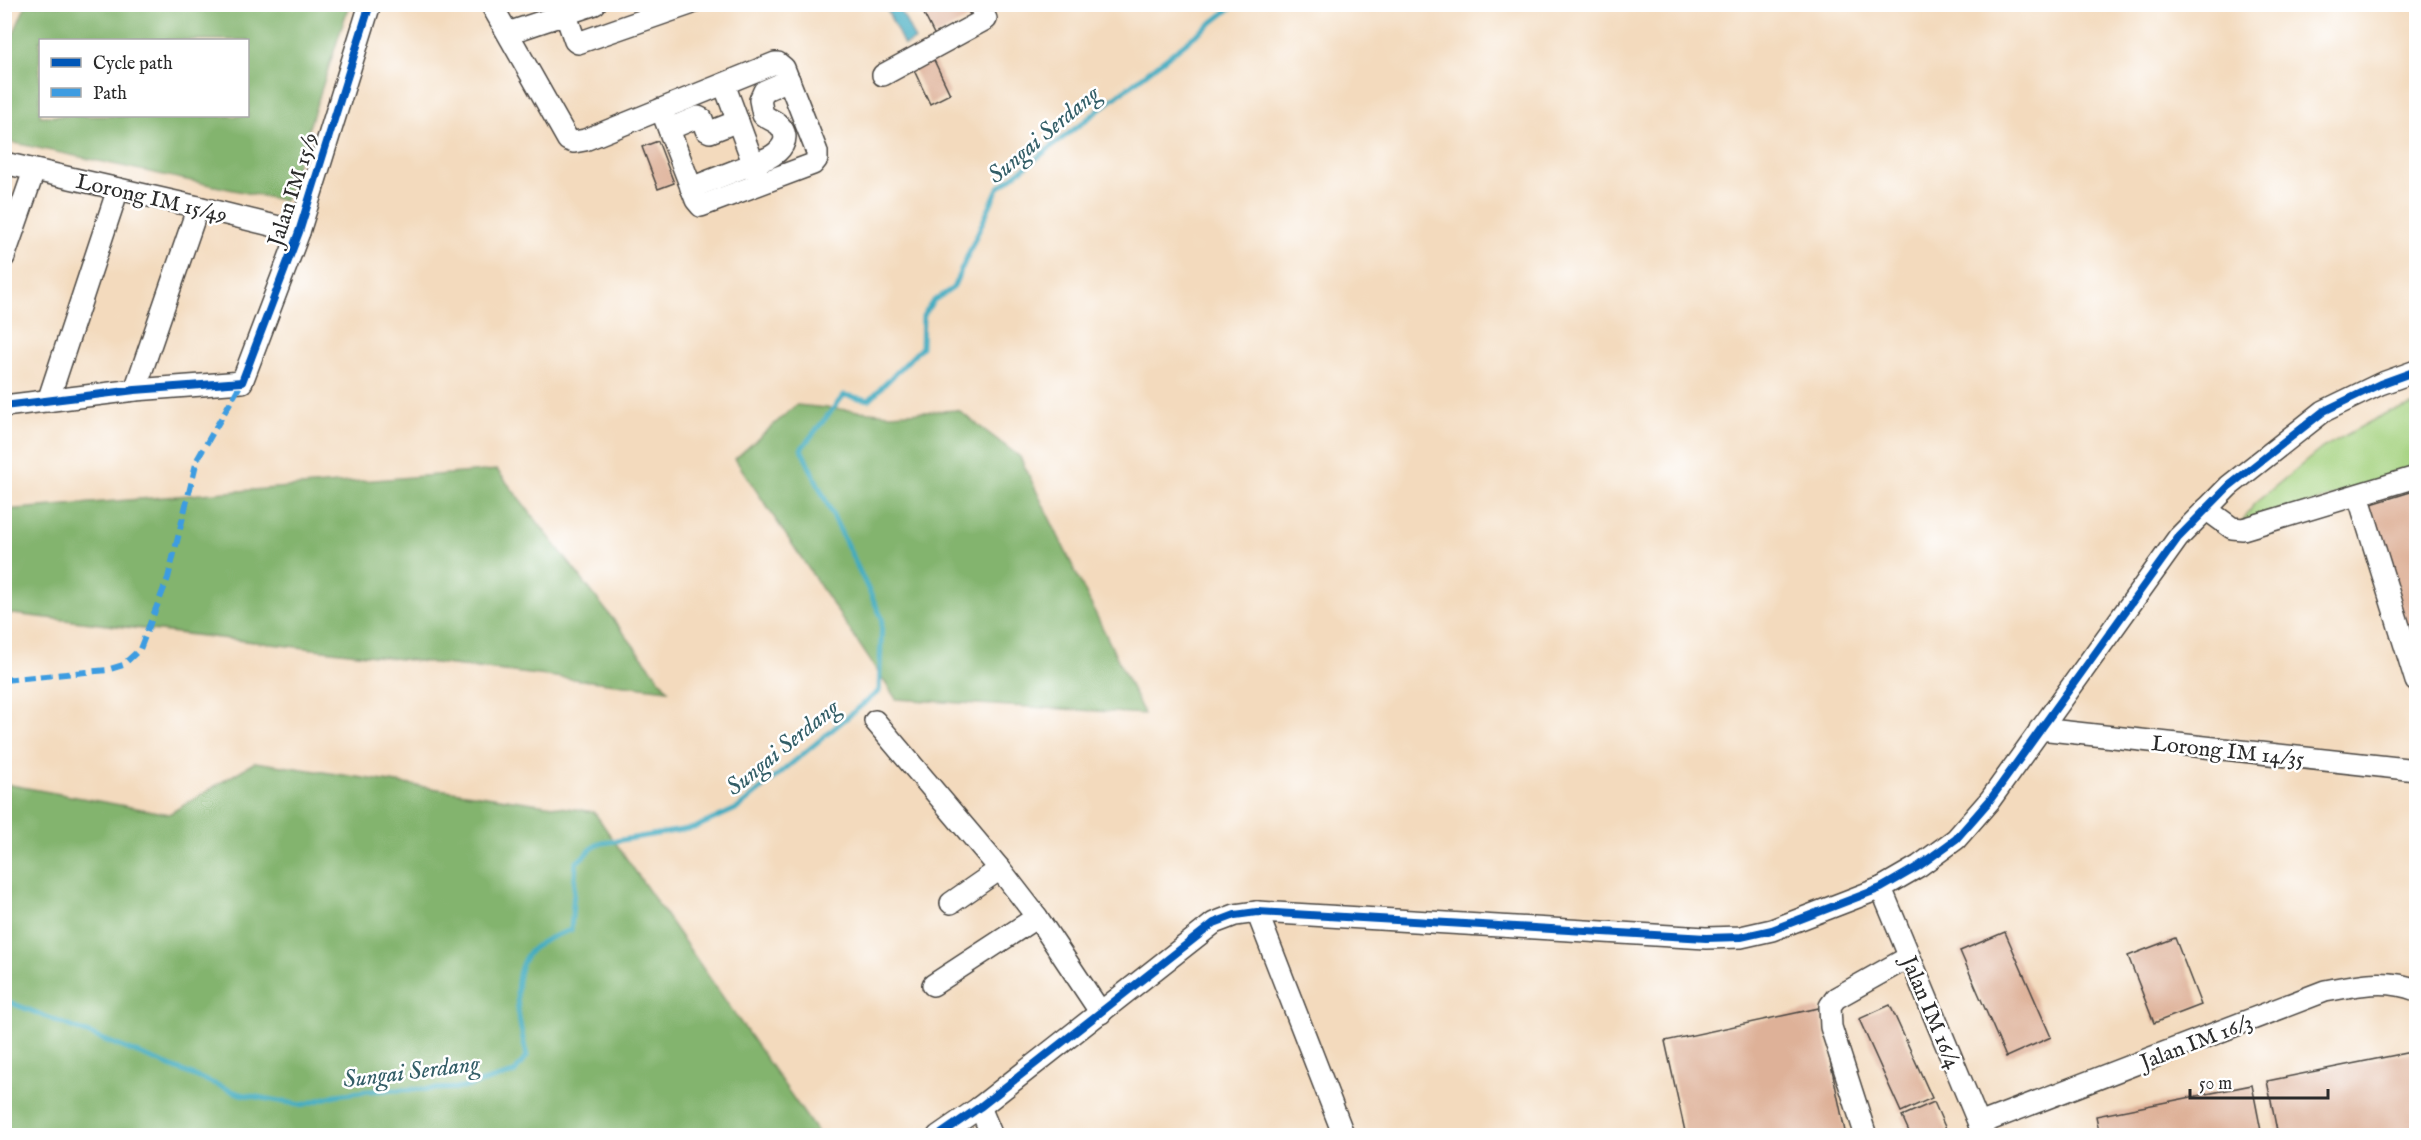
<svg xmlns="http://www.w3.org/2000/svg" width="2421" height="1140" font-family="'IM FELL English',serif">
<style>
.green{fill:#a4d27f;stroke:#687e55;stroke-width:1.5}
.forest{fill:#83b46e;stroke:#57704c;stroke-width:1.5;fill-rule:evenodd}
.water{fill:#40abc0;stroke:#366b76;stroke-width:1.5}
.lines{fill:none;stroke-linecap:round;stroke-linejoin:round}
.stream{stroke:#40abc0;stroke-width:5}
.building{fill:#deb198}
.minor-casing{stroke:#494541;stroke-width:24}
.minor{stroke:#fff;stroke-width:21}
.quiet{stroke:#3d9ce1;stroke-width:6;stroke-dasharray:12 6;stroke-linecap:butt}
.cycleway-casing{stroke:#fff;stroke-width:11}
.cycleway{stroke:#0057b8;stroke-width:8}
.labels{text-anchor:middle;stroke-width:5;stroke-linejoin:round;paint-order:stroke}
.street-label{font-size:22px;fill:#2b2b2b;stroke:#fff}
.water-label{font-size:24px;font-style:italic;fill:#335e67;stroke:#fff}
</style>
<rect width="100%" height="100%" fill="#fff"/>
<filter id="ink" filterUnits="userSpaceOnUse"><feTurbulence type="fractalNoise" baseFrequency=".0167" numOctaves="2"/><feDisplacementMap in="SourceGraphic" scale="12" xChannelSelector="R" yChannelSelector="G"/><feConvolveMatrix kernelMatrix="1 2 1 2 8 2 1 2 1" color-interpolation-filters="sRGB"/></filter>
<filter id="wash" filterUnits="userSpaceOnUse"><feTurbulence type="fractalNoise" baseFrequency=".008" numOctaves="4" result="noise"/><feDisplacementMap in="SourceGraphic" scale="24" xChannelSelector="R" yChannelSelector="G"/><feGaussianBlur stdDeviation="1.35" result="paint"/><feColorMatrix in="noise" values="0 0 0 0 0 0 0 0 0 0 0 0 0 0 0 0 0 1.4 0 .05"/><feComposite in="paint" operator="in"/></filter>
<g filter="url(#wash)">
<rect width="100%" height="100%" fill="#f3dabd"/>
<path class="green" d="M2416,405V470L2240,526L2254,504L2322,448L2388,412Z"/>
<g class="forest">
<path d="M26,5H349L285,201L5,141V53ZM40,40H248V116H40Z"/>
<path d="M796,405L890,414L958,410L1020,457L1144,714L896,699L735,459Z"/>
<path d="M497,470L668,690L5,613V510Z"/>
<path d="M255,762L594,812L819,1135L12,1136L5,1133V784L169,814Z"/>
</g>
<path class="water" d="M898,5L915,40L904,45L887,10Z"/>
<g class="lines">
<path class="stream" d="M4,1000L240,1094L302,1105L336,1095L368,1091L462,1088L514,1073L527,1056C520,1028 509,981 527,955C538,941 556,935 571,930L576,863L597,844L694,828L738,808L879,691L882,618L801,449L844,395L869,400L922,347L923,316L933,301L953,288L998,188L1236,4"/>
</g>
<g id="blocks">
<g class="building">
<path d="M919,4H964L971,17L935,36Z"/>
<path d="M932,56L950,94L930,104L912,66Z"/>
<path d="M658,141L674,183L658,189L642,147Z"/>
<path d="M2414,491L2416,498V667L2365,506Z"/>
<path d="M2005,932L2051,1037L2006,1057L1960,951Z"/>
<path d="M2175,938L2201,1005L2154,1023L2128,956Z"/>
<path d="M1890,1005L1932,1098L1901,1112L1859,1019Z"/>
<path d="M1819,1008L1846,1136H1686L1665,1041Z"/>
<path d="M2416,1051V1136H2278L2267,1081Z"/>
<path d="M2252,1085L2262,1136H2100L2096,1116Z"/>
<path d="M1934,1102L1949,1136H1911L1902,1116Z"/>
</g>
</g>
</g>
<g filter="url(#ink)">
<use href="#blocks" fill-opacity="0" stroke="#494541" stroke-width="1.5"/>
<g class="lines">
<defs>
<g id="minor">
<path d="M491,4L568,140L574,142L585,140L775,63H778L784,68L817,152V159L813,164L701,206L696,200L661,109"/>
<path d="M562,4L575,41L578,43L690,4"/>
<path d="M508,33L595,4"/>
<path d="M883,75L986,19L979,4"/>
<path d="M724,84L758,176"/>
<path d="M669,129L698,117L702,119L706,130L710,132L738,121"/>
<path d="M4,163L198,207L299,232"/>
<path d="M691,188L768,158C780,152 792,139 780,126C776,121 768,119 763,115L760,100L764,91L789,80"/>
<path d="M4,257L34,171"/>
<path d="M135,390L198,207"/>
<path d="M48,401L118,189"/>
<path d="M4,406L135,390L242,382L299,232L370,4"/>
<path d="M2358,495L2416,681"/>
<path d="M2206,509L2232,528L2243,529L2416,477"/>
<path d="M875,721L1000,869L1037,917L1101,1013"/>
<path d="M2040,729L2416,770"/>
<path d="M1881,888L1984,1136"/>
<path d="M951,903L1000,869"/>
<path d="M1257,912L1344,1136"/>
<path d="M933,985L1037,917"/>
<path d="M980,1107L992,1136"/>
<path d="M1979,1124L2325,991C2355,985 2387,978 2416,990"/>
<path d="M938,1136L980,1107L1214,923L1235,915L1257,912L1706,938L1741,937L1772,930L1881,888L1919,866L1956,839L1990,800L2178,538L2229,486L2324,411L2380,384L2416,371"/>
<path d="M1866,1136L1831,1027L1830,1006L1836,998L1909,957"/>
</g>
</defs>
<use href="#minor" class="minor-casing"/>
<use href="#minor" class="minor"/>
<path class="quiet" d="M4,680L107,670L123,665L140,649L168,578L197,460L242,382"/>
<defs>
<g id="cycleway">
<path d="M4,406L135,390L242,382L299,232L370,4"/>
<path d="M938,1136L980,1107L1214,923L1235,915L1257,912L1706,938L1741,937L1772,930L1881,888L1919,866L1956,839L1990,800L2178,538L2229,486L2324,411L2380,384L2416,371"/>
</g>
</defs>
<use href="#cycleway" class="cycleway-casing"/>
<use href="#cycleway" class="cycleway"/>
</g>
</g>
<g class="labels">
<g class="street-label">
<text transform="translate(292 189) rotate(-72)" y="8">Jalan IM 15/9</text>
<text transform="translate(152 197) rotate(13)" y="8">Lorong IM 15/49</text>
<text transform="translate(2228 750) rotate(6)" y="8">Lorong IM 14/35</text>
<text transform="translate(1932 1012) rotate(67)" y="8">Jalan IM 16/4</text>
<text transform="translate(2196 1041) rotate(-21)" y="8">Jalan IM 16/3</text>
</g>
<g class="water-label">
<text transform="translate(1043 134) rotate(-40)" y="8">Sungai Serdang</text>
<text transform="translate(782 747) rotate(-39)" y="8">Sungai Serdang</text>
<text transform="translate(411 1071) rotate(-7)" y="8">Sungai Serdang</text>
</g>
</g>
<rect width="2421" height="1140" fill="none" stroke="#fff" stroke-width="24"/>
<rect x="39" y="39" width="210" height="78" fill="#ffffff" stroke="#aaaaaa" stroke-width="1.5"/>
<rect x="51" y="58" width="30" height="9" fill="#0057b8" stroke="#aaaaaa" stroke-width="1.5"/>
<text x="93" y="69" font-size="18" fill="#2b2b2b">Cycle path</text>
<rect x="51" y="88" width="30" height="9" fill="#3d9ce1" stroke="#aaaaaa" stroke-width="1.5"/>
<text x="93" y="99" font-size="18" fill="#2b2b2b">Path</text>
<path d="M2190 1089v9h138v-9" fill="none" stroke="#2b2b2b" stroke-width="3"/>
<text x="2199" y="1089" font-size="18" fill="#2b2b2b" stroke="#ffffff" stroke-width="4.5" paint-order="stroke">50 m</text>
</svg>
